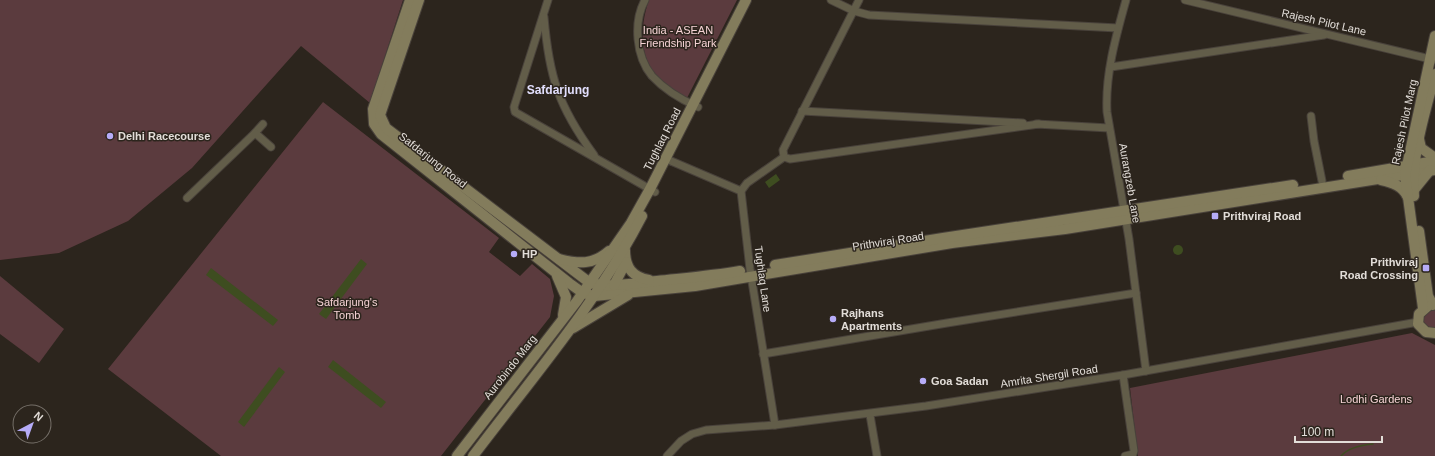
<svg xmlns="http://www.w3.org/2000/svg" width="1435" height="456" font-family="Helvetica,sans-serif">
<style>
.green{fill:#5b3b3e}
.water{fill:#3e4d20}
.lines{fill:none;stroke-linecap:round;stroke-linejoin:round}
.stream{stroke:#3e4d20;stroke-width:1.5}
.street-casing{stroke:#49423b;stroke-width:9}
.secondary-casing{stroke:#49423b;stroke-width:12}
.street{stroke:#625d49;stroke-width:7}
.secondary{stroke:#837c5c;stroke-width:10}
.poi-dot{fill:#b6acf8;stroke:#2c251d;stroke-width:1.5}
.labels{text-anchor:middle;stroke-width:3;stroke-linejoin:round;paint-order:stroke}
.street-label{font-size:11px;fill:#e2ddd8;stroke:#2c251d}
.park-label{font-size:11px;fill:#f6d3d5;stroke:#2c251d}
.poi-label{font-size:11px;font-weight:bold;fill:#e2ddd8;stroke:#2c251d;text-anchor:start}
.neighbourhood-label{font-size:12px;font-weight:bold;fill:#e2dffd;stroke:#2c251d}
</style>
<rect width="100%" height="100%" fill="#2c251d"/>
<g class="green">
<path d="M0,0H403L370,103L301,46L192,168L128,221L59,253L0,260Z"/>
<path d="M649,0H737L687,98C679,93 670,89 663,83C639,62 639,28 649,0Z"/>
<path d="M323,102L499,238L489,252L520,276L532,264L550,279L554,296L550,317L441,456H221L108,369Z"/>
<path d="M0,276L64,329L39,363L0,334Z"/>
<path d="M1433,309H1435V331L1423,327L1422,314L1425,311Z"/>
<path d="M1412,333L1435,345V456H1138L1130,388Z"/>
</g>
<g class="water">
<path d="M776,174L780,180L769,188L765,182Z"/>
<circle cx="1178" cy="250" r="5"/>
<path d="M361,259L367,264L326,319L319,314Z"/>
<path d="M211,268L278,320L273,326L206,275Z"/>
<path d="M333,360L386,402L381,408L328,367Z"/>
<path d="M279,367L285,372L244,427L238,422Z"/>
</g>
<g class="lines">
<path class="stream" d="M1341,456C1348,448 1362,445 1373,444"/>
<defs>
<g id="street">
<path d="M548,0L514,107L515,112L655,192"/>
<path d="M645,0C633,22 636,57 652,76C664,89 682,100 698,107"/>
<path d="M831,0L854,11L869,15L1118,28"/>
<path d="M859,0L783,150L784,157L790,159L1039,124"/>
<path d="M1126,0C1116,36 1105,74 1107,112L1129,239L1146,371"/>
<path d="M1185,0L1434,60"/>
<path d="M544,17C549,76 558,106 594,155"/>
<path d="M1111,67L1324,35"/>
<path d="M802,111L1023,123"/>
<path d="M1311,116L1314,141L1322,181"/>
<path d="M1036,124L1109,128"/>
<path d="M255,133L263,124"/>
<path d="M671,161L741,191"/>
<path d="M187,198L255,133L271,147"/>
<path d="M763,354L947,323L1136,293"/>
<path d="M1123,375L1134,451L1133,454L1125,456"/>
<path d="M870,415L877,456"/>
<path d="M775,425L750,269L741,191L747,183L784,157"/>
<path d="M667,456L681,441L692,434L706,430L775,425L926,406L1123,375L1418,322"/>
</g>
<g id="secondary">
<path d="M410,0L373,109L374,124L381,134L569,283L583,293L594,296L695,286L952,243L1065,229L1435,170"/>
<path d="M419,0L380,115L386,128L590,283C612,288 634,283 657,281C685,278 712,276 740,271"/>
<path d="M1419,139L1421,148L1435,158"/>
<path d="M1348,176L1435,161"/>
<path d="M1381,180C1391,182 1403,186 1407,196"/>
<path d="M1413,191L1430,170"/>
<path d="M1414,196C1411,154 1425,114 1435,74"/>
<path d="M1419,231L1428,296L1433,305"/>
<path d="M625,250C625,267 632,277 649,280"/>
<path d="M559,259C579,264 593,265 609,251"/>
<path d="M775,265L943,238L1293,185"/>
<path d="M557,276L566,297L563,315"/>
<path d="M614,285L626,262"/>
<path d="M1428,306L1419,314L1418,324L1426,332L1435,333"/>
<path d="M1423,308L1405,175L1435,36"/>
<path d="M573,328L628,295"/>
<path d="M457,456L577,301L631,223L650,189L746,0"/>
<path d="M473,456C532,378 597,303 642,216"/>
</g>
</defs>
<use href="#street" class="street-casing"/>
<use href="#secondary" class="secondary-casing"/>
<use href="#street" class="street"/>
<use href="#secondary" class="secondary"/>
</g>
<g class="poi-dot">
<circle cx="110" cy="136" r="4"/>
<rect x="1211" y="212" width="8" height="8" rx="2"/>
<circle cx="514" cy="254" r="4"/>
<rect x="1422" y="264" width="8" height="8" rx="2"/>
<circle cx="833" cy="319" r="4"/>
<circle cx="923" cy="381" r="4"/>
</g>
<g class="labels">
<g class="street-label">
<text transform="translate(1324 22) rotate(13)" y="4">Rajesh Pilot Lane</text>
<text transform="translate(1404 122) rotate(-78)" y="4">Rajesh Pilot Marg</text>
<text transform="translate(662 139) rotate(-63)" y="4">Tughlaq Road</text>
<text transform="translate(433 160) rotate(38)" y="4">Safdarjung Road</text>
<text transform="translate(1130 183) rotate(80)" y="4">Aurangzeb Lane</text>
<text transform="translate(888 241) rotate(-9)" y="4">Prithviraj Road</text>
<text transform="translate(763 279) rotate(82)" y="4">Tughlaq Lane</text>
<text transform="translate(510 367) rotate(-52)" y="4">Aurobindo Marg</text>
<text transform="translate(1049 376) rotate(-9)" y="4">Amrita Shergil Road</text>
</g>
<g class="park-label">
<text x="678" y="34">India - ASEAN<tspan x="678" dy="13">Friendship Park</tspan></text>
<text x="347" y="306">Safdarjung's<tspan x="347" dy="13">Tomb</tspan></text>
<text x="1376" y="403">Lodhi Gardens</text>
</g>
<g class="poi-label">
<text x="118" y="140">Delhi Racecourse</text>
<text x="1223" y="220">Prithviraj Road</text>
<text x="522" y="258">HP</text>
<text x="1418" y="266" text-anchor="end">Prithviraj<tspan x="1418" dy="13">Road Crossing</tspan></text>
<text x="841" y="317">Rajhans<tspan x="841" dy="13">Apartments</tspan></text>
<text x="931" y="385">Goa Sadan</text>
</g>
<g class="neighbourhood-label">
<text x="558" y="94">Safdarjung</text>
</g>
</g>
<g transform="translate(32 424) rotate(41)"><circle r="19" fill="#2c251d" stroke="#756f68"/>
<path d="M0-3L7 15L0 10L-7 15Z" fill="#b6acf8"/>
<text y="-6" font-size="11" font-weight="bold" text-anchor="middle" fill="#e2ddd8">N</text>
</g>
<path d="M1295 436v6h87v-6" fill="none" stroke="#e2ddd8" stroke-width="2"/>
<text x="1301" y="436" font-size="12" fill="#e2ddd8" stroke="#2c251d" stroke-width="3" paint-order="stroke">100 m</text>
</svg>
